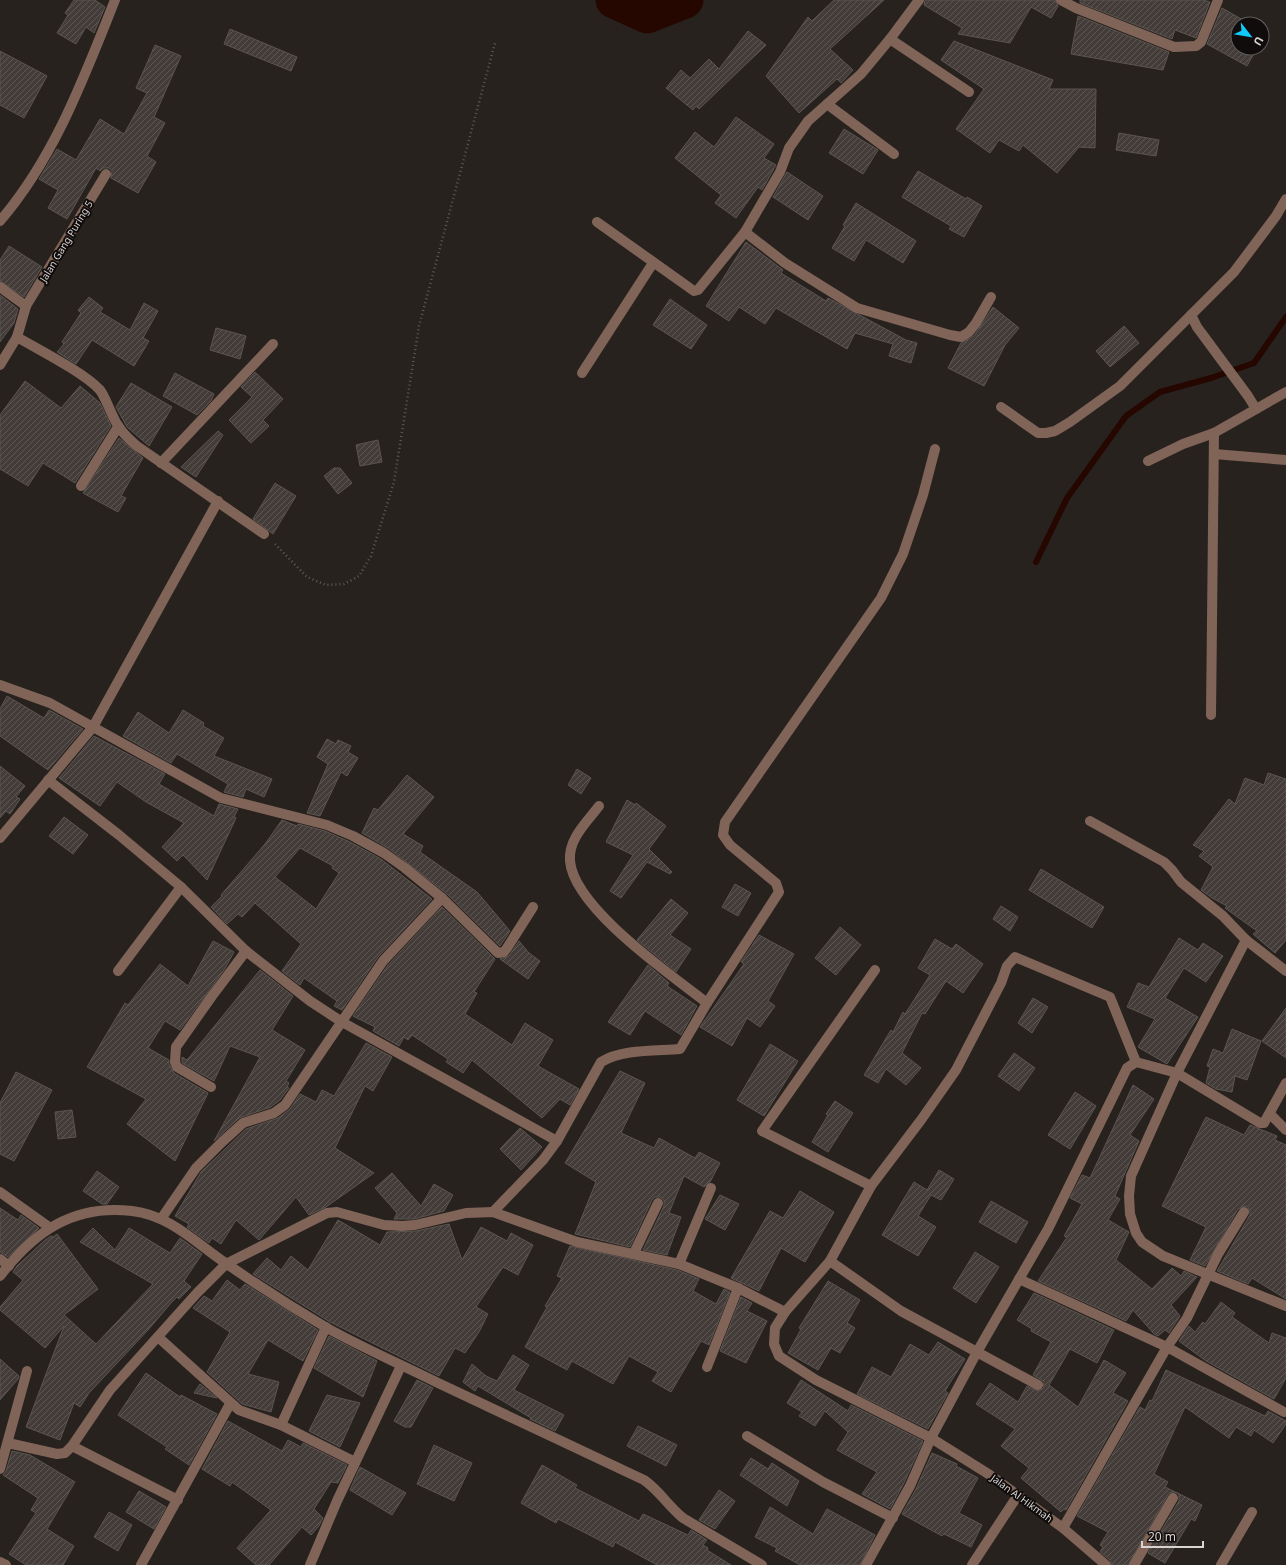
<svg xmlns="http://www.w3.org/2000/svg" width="1286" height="1565" font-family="'Noto Sans',sans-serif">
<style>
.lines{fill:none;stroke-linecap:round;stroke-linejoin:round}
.stream{stroke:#250700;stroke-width:6}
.river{stroke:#250700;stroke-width:37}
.building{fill:url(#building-hatch);stroke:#5b5451;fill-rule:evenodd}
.path{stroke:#5e5956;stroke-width:2.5;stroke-dasharray:1 3;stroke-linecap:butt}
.minor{stroke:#816458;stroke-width:10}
.labels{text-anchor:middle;stroke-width:4;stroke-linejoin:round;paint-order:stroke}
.street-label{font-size:10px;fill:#d8d4d2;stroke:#0f0c0b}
</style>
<defs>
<pattern id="building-hatch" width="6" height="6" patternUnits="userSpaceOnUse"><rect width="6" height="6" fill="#433c39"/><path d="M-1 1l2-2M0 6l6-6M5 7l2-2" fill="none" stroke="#5d5755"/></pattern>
</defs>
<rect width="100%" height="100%" fill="#28221f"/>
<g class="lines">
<path class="stream" d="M1036,562L1067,498L1126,416L1160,392L1211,378L1254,363L1286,317"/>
<path class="river" d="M614,0L647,15L685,0"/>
</g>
<g class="building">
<path d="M74,0H95L105,7L94,33L86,27L76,44L57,33L68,15L65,13Z"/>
<path d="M834,0H884L830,49L853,70L841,83L837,79L799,113L766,76L808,17L812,21Z"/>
<path d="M925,0H1055L1058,6L1051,18L1031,7L1010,43L958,34L962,28L924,5Z"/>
<path d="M1080,0H1203L1210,2L1196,38L1175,30L1172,39L1080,3Z"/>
<path d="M1222,8L1250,24H1238V48H1257L1247,66L1207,44Z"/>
<path d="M1078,16L1169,52L1163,70L1071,54Z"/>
<path d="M230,29L297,57L291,71L224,44Z"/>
<path d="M748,31L766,45L699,109L696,106L693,110L666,88L681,70L690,78L709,59L719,69Z"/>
<path d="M954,41L1053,80L1049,89H1096L1095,148L1079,147L1057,173L1023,145L1019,151L999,140L990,153L956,129L984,89L941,60Z"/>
<path d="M155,45L181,56L154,117L165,123L147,156L156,162L138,193L111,178L112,171L109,168H103L100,171L96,168L67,219L48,208L58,190L39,179L57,149L76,160L100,119L124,134L147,93L136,88Z"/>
<path d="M0,51L47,76L24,118L0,105Z"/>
<path d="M736,117L774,144L764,158L776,165L762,190L758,187L736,218L715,203L721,195L675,158L695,132L714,147Z"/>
<path d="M844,129L878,150L863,174L829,153Z"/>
<path d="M1119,133L1159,140L1156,156L1116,150Z"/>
<path d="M918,171L966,199L967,197L982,206L964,237L949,229L951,226L902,197Z"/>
<path d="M787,172L823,196L808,220L773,197Z"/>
<path d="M856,203L916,241L903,263L866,240L854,261L832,248L845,226L843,225Z"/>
<path d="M746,242L783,270L781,273L826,301L828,298L906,340L917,343L911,363L889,356L893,344L855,333L847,349L776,308L765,324L739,307L729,321L706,306Z"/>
<path d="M9,246L42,267L24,297L0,281V260Z"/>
<path d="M0,295L18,309L14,323L0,342Z"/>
<path d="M89,297L103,308L100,312L130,330L144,303L158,311L143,338L149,341L134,366L92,340L76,364L57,352L64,344L62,342L81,313L78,310Z"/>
<path d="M670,299L707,325L691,349L653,325Z"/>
<path d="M993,307L1019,328L1005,345L984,386L948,368L961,343L974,336Z"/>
<path d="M1124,326L1139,343L1110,367L1096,351Z"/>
<path d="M216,328L246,336L240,359L210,350Z"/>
<path d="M255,372L283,399L263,420L269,426L251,443L229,420L252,397L241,387Z"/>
<path d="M175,373L214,394L211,401L197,415L163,396Z"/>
<path d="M25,381L61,408L80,386L100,403L111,426L75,483L43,463L28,486L0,469V415Z"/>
<path d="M131,383L172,407L149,446L127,427L116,407Z"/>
<path d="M218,431L223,435L196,477L181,467Z"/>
<path d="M119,438L143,458L121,496L126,498L118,512L83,493Z"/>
<path d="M378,440L382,462L360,466L356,445Z"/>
<path d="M334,468H340L352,483L338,494L324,476Z"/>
<path d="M275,483L296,496L273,534L253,519Z"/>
<path d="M7,696L44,718L49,710L83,729L48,770L0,736V709Z"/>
<path d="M183,710L204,723L203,726L224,738L214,756L272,779L264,797L246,789L243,797L224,792L228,784L177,754L171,763L123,736L138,712L169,733Z"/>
<path d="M94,736L165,774L159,784L214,816L219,804L238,809L234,817L236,818L207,880L183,855L177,861L162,847L184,823L146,802L117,782L100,806L59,778Z"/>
<path d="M327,739L336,744L338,740L351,746L348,752L358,758L347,776L341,772L320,816L307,813L328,764L317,757Z"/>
<path d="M0,766L25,786L16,797L20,799L10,814L6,811L0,818Z"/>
<path d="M577,769L591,778L581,794L568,785Z"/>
<path d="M1268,773L1286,779V940L1275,953L1253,934L1257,931L1225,908L1227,906L1212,898L1201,890L1213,867L1199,856L1204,851L1193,845L1229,799L1235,804L1245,778L1264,785Z"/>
<path d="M407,775L434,797L403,834L423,846L420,852L477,892L510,931L500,946L446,893L388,848L362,833L374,808L378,810Z"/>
<path d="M627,800L635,805L636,803L666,826L649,849L672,872L670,874L647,862L621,898L610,891L633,855L606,842Z"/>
<path d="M64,817L88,835L73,854L49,836Z"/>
<path d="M282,820L297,826L298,824L325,831L350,842L381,859L432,899L378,957L342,1010L334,1006L337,1001L304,978L300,985L282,971L301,944L255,903L242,917L238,914L227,924L211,907L222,896L221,895L265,844ZM300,848L333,866L332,868L339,873L316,909L275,877Z"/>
<path d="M1041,869L1104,907L1092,928L1029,890Z"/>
<path d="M735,884L751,893L738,916L722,907Z"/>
<path d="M671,899L688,913L670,935L691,949L676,972L637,940Z"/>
<path d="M1001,906L1018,917L1010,931L993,919Z"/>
<path d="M442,907L495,959L474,992L477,993L465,1014L512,1045L525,1023L553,1040L538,1066L579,1089L570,1105L560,1099L542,1118L472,1060L463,1073L446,1062L448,1059L412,1035L408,1040L404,1037L399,1046L373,1031L375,1027L353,1016L388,965Z"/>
<path d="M840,927L861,945L836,975L815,958Z"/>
<path d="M759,935L794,954L768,1001L775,1006L760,1027L747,1018L732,1046L700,1027L744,964L741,962Z"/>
<path d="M1179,938L1198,950L1203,943L1223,956L1206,982L1184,968L1165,998L1198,1017L1167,1064L1138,1047L1155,1019L1127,1007L1138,983L1149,987Z"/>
<path d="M935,939L952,949L956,944L983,964L963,993L946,981L925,1014L922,1013L902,1053L921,1068L906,1085L886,1069L878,1083L864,1075L891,1030L893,1032L903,1012L905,1014L930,975L918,968Z"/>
<path d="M213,941L234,952L224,970L180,1030L165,1021L148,1048L169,1060V1064L174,1073L208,1093L175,1161L127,1124L146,1099L87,1067L125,1003L128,1005L160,964L188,986Z"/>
<path d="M519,941L529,953L540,961L528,979L500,959L509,956Z"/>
<path d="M648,965L669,983L667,986L697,1006L681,1035L645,1011L630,1035L608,1022Z"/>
<path d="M260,970L293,996L272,1030L305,1050L286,1081L289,1083L287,1087L289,1088L280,1100L271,1107L239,1118L214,1141L260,1057L230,1046L214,1081L182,1063V1057L187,1060Z"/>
<path d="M1033,998L1048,1007L1032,1033L1018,1023Z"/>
<path d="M1286,1008V1058L1262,1041Z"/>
<path d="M1232,1029L1261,1041L1247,1080L1235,1076L1232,1092L1216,1089L1206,1083L1210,1067L1207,1066L1213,1049L1223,1053Z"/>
<path d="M366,1043L392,1057L373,1091L365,1086L335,1148L374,1173L326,1207L309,1215L296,1197L259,1240L236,1220L221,1244L212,1238L209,1243L187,1227L189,1224L175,1216L201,1172L246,1129L278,1118L290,1109L300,1094L316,1102L322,1090L334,1096Z"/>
<path d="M770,1044L798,1061L764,1116L737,1100Z"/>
<path d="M1014,1053L1035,1068L1019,1091L998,1076Z"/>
<path d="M620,1071L645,1083L621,1133L654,1148L659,1138L695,1158L699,1152L720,1163L710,1182L704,1187L684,1176L669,1213L681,1217L667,1255L643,1250L664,1206V1200L660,1197H655L652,1200L630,1247L575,1234L596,1182L565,1163Z"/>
<path d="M16,1072L52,1090L14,1161L0,1154V1103Z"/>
<path d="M1133,1085L1154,1099L1130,1135L1139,1141L1115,1196L1120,1199L1108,1220L1129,1232L1116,1260L1152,1289L1172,1268L1181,1276L1184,1271L1197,1277L1171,1305L1180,1316L1169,1333L1165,1330L1158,1336L1154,1334L1133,1310L1126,1321L1038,1281L1067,1237L1064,1236L1082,1204L1070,1198L1082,1175L1090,1178Z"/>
<path d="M1075,1092L1096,1106L1070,1149L1048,1135Z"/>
<path d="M835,1101L853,1113L828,1152L812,1142L828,1115L826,1114Z"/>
<path d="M72,1110L76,1137L58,1139L55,1112Z"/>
<path d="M1206,1117L1244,1135L1250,1125L1277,1136L1275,1140L1286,1145V1299L1252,1278L1248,1284L1217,1271L1250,1215V1212L1248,1207L1244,1206L1238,1209L1205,1266L1190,1260L1206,1227L1162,1206Z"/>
<path d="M520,1128L542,1147L521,1170L500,1149Z"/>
<path d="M939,1170L954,1179L941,1200L931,1195L918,1216L936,1227L918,1256L882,1235L914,1182L927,1190Z"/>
<path d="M97,1171L119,1187L107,1204H102L83,1191Z"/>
<path d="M392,1173L421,1206L434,1184L453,1195L444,1211L414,1219H394L397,1213L375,1188Z"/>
<path d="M800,1191L834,1212L805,1262L781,1248L759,1291L731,1278L770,1211L783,1218Z"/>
<path d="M720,1195L739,1204L725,1230L705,1219Z"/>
<path d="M991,1201L1028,1222L1016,1243L979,1222Z"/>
<path d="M0,1208L18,1220L21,1215L39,1228L8,1257L0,1252Z"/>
<path d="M338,1220L380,1245L387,1232L416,1231L449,1224L462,1260L481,1227L507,1241L511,1233L533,1245L518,1275L503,1267L476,1307L488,1314L479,1332L465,1353L455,1348L439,1376L330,1322L253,1274L267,1258L281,1270L291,1256L308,1270Z"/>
<path d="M93,1228L115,1250L129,1228L170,1253L180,1238L202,1254L184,1281L191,1287L179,1299L177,1297L171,1303L148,1330L89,1393L80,1407L74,1403L60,1440L26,1427L64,1326L45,1348L0,1310V1307L23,1280L13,1272L17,1266L45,1240L51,1236L53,1237L57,1234L98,1289L64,1315L96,1344L153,1284L80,1242Z"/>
<path d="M570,1246L677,1270L699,1279L693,1291L716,1304L724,1289L730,1292L709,1345L701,1341L671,1392L652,1381L658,1372L629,1356L613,1384L572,1361L567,1370L525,1347L547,1307L545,1306L562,1278L557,1276Z"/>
<path d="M975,1252L999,1267L976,1303L953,1288Z"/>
<path d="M227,1280L240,1290L245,1284L318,1330L303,1361L268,1340L248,1374L279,1382L271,1412L242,1404L207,1372L230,1332L193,1308L204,1296L212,1301Z"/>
<path d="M828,1281L860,1300L847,1323L855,1328L840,1353L831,1348L818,1370L788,1353L801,1329L799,1328Z"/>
<path d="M1034,1293L1114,1330L1097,1363L1070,1349L1049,1385L1078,1407L1104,1360L1126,1373L1113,1393L1128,1401L1066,1510L1064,1509L1061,1512L1021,1478L1029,1468L1001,1446L1015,1429L976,1404L990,1383L1018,1402L1027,1386L1038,1391L1044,1388L1043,1381L1033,1375L1051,1342L1031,1331L1032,1329L1017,1320Z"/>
<path d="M741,1297L752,1303L747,1311L767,1321L746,1363L720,1351Z"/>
<path d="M1221,1302L1235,1313L1232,1317L1269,1343L1272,1333L1286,1338V1378L1274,1399L1206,1361L1179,1341L1189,1326L1195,1332L1203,1322L1205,1324Z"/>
<path d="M329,1336L377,1361L363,1397L314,1368Z"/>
<path d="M938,1342L965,1359L945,1391L948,1393L928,1429L857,1394L872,1367L891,1377L910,1344L929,1355Z"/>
<path d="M513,1355L529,1365L514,1390L564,1415L555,1431L530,1419L531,1418L478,1386L475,1391L463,1382L472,1364L486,1376L497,1381Z"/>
<path d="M0,1359L19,1376L18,1379L0,1400Z"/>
<path d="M1166,1370L1265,1416L1268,1411L1286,1421V1424L1273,1443L1254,1430L1251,1436L1236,1427L1229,1438L1185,1407L1154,1474L1168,1482L1165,1487L1202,1505L1195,1521L1191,1519L1165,1563L1148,1553L1179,1501V1495L1177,1493H1169L1128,1565H1112L1110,1560L1100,1552L1103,1547L1100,1545L1108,1532L1077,1516L1140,1407L1145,1410L1150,1400L1152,1401Z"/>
<path d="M146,1373L180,1397L181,1395L217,1414L189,1465L165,1449L167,1447L118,1415Z"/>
<path d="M417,1380L433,1388L411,1427H405L394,1421Z"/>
<path d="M801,1380L848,1411L851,1405L923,1441L904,1483L890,1509L862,1494L877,1472L837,1450L848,1432L825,1411L815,1426L799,1416L802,1412L787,1403Z"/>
<path d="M200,1384L217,1398L194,1393Z"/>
<path d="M327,1395L360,1403L340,1447L309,1431Z"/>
<path d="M228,1421L282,1451L288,1440L301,1447L303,1443L347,1465L338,1483L331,1482L314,1509L323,1518L319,1526L311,1535L302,1527L269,1565H256L237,1548L271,1510L232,1482L230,1486L202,1469Z"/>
<path d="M638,1426L677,1445L666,1466L627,1446Z"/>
<path d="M434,1445L472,1463L454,1501L417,1484Z"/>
<path d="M12,1451L30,1455L75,1482L47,1529L74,1546L63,1565H26L9,1554L36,1513L31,1510L38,1498L3,1475L6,1471Z"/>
<path d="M932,1453L957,1464L956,1466L978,1478L959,1513L982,1525L971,1547L944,1534L942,1536L902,1514L916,1489Z"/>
<path d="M751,1458L768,1469L772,1463L799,1481L787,1506L740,1475Z"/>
<path d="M542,1465L577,1485L575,1488L639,1521L643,1514L688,1535L691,1530L707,1540L703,1545L708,1548L707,1550L731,1565H657L615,1542L613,1547L558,1519L556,1523L521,1503Z"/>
<path d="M360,1467L406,1493L392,1515L350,1490Z"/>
<path d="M719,1490L735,1501L715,1529L699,1520Z"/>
<path d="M139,1491L166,1507L154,1529L126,1512Z"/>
<path d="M770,1507L813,1534L827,1509L875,1535L860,1565H800L775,1551L777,1548L755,1537Z"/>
<path d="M109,1512L132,1525L118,1551L94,1537Z"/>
</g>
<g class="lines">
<path class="path" d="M275,544L307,577L326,585L344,584L359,576L371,556L394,482L419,326L495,43"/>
<g class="minor">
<path d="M919,0L890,39L861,74L808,121L789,148L780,172L745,232L785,263L857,308L950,335L961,337L969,332L976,323L991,297"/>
<path d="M1061,0L1076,8L1174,47L1196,46L1201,42L1218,0"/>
<path d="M890,39L969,92"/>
<path d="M827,104L894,154"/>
<path d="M0,221C55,157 84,77 115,0"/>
<path d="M597,222L694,291L698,290L745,232"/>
<path d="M0,287L26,306"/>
<path d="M1191,315L1197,327L1248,396L1256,409"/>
<path d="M17,337C39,350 83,372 100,390C105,397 107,404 111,412C117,427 125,436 137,446L264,534"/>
<path d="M0,365L17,337L26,306L106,174"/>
<path d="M582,373L653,263"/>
<path d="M1001,407L1038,433H1046L1055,431L1070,422L1120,386L1234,272L1276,216L1286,199"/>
<path d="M1214,454L1286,460"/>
<path d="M1148,461L1183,444L1214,433L1286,392"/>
<path d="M161,463L273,344"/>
<path d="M81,486L118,427"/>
<path d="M0,685L50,703L93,727L218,501"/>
<path d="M1211,715L1214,433"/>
<path d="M48,780L119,835L181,887L246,951L310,1001L342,1022L557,1141L543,1160L493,1212"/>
<path d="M599,806C587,822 568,839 570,861C574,908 670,974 707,1003"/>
<path d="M1090,821L1164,862L1172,870L1181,882L1223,916L1246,940L1286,971"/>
<path d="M0,838L93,727L221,798L327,825L353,836L384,853L405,868L442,898L498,953L504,952L507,948L533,907"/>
<path d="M1246,940L1177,1073L1131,1176L1129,1196L1130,1214L1136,1233L1142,1242L1163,1256L1286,1306"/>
<path d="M118,971L181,887"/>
<path d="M211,1087L177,1067L175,1062L176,1047L212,996L246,951"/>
<path d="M1270,1114L1286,1130"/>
<path d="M557,1141L601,1062C622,1049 655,1051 680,1049L707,1003L779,892L776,883L730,845L723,835L725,822L881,598L903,554L923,495L935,449"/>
<path d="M871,1186L762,1131L875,970"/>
<path d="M0,1192L49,1227"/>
<path d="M161,1219L196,1168L222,1142L243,1123L274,1113L285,1105L383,961L442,898"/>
<path d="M634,1253L658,1203"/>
<path d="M0,1259L9,1266"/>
<path d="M830,1261L871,1186L921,1120L956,1070L1001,983L1007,966L1015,957L1110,997L1136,1062"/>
<path d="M679,1264L711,1188"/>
<path d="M0,1276C34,1232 73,1204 132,1211C170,1215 197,1244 227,1264C260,1287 293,1308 327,1328C363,1348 400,1364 436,1382C505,1415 575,1447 644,1480C659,1490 668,1506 683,1518L762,1565"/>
<path d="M1019,1279L1167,1347L1284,1412"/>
<path d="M158,1337L239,1410L281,1425L355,1462"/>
<path d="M707,1367L738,1288"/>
<path d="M1038,1385L901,1311L830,1261L785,1312L775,1328L774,1344L779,1356L816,1380L931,1438L990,1475L1063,1528L1106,1565"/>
<path d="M281,1425L326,1327"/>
<path d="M747,1436L823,1482L893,1518"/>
<path d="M8,1443L57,1454L65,1453L72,1446L110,1390L197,1293L226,1264L327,1213L337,1212L384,1225L402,1226L415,1225L466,1213L493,1212L577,1242L679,1264L738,1288L785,1312"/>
<path d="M72,1446L178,1500"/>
<path d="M0,1469L27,1371"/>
<path d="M1063,1528L1167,1347L1187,1318L1218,1254L1244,1212"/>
<path d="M0,1562L6,1565"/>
<path d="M141,1565L230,1404"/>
<path d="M310,1565L337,1501L401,1366"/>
<path d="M866,1565L910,1486L931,1438L977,1352L1048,1229L1127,1068L1136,1062L1177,1073L1260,1123H1264L1286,1083"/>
<path d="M972,1565L1018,1495"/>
<path d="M1134,1565L1173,1498"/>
<path d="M1221,1565L1252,1512"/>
</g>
</g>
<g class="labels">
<g class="street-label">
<text transform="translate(66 241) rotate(-59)" y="4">Jalan Gang Puring 5</text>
<text transform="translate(1022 1498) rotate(36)" y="4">Jalan Al Hikmah</text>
</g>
</g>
<g transform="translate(1250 36) rotate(121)"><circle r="19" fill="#0f0c0b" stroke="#5f5c5b"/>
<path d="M0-3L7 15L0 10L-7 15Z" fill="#10cafa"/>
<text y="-6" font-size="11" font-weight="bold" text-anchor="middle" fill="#d8d4d2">U</text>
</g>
<path d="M1142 1541v6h61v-6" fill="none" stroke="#d8d4d2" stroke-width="2"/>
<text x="1148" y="1541" font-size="12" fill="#d8d4d2" stroke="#0f0c0b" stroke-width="3" paint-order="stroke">20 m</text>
</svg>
